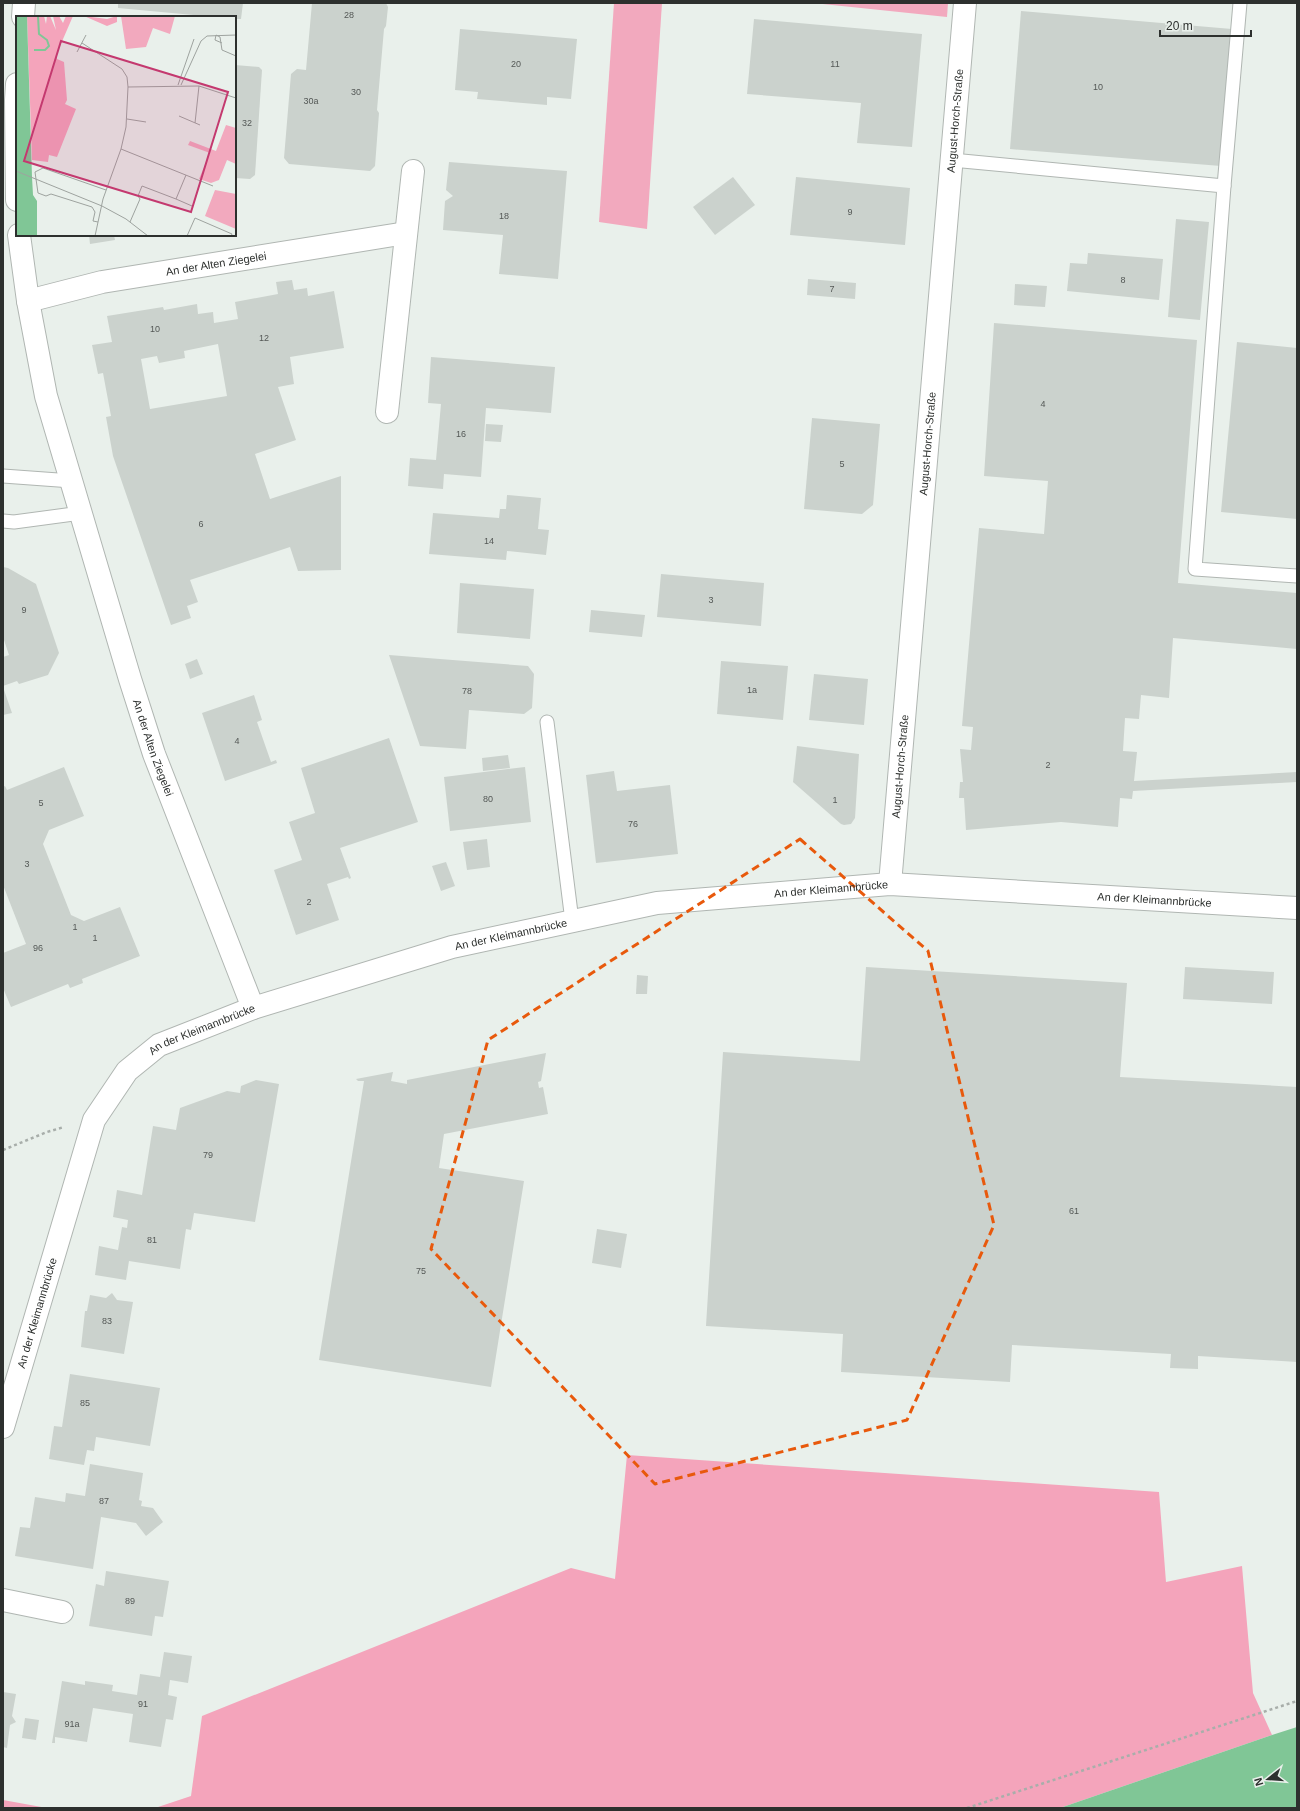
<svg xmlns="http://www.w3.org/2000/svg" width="1300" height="1811" font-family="Helvetica,sans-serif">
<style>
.green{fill:#f2a9be}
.forest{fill:#f4a4bb}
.water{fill:#80c696}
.building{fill:#cbd2cd;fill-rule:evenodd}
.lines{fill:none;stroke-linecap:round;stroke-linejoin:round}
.service-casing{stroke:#b0b6b2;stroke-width:15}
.minor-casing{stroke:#b0b6b2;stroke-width:24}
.path{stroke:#a8aeaa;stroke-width:2.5;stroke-dasharray:3 3;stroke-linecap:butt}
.service{stroke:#fff;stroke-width:13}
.minor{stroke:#fff;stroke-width:22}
.marked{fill:none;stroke:#e8590c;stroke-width:3;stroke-dasharray:8 5;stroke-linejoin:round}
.labels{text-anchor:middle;stroke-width:3.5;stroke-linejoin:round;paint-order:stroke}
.number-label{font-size:9px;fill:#545856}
.street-label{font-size:11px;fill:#2d302e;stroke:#e9f0eb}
.inset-river{fill:none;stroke:#80c696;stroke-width:2}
.inset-road{fill:none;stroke:#9ea39f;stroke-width:1}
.view{fill:#c4396f;fill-opacity:0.15;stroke:#c4396f;stroke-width:2}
.inset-edge{fill:none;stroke:#2d302e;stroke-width:2}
</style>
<rect width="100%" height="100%" fill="#e9f0eb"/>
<g class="green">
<path d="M614,3H662L647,229L599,222Z"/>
<path d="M813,3H948L947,17Z"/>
</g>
<g class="forest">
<path d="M627,1455L1159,1492L1166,1582L1242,1566L1253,1693L1272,1735L1060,1808H155L191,1796L202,1716L571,1568L615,1579Z"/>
<path d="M3,1800L47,1808H3Z"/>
</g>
<path class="water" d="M1297,1727V1808H1060L1272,1735Z"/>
<g class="building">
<path d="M118,3H243L241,19H235V17H215L118,8Z"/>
<path d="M312,3H386L388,7L386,26L384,29L377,110L379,113L375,166L370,171L289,164L284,158L291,74L297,69L306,70Z"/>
<path d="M1021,11L1232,29L1221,166L1010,149Z"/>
<path d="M754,19L922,34L912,147L857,143L861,103L747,94Z"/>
<path d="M460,29L577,39L571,99L547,97V105L477,99L478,92L455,90Z"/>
<path d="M235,65L259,67L262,70L255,175L250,179L235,178Z"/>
<path d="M449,162L567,171L558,279L499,274L503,235L443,230L445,201L453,196L446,190Z"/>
<path d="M733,177L755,205L715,235L693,207Z"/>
<path d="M796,177L910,188L905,245L790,235Z"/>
<path d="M1176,219L1209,222L1200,320L1168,317Z"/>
<path d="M89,235H114L115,240L90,244Z"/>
<path d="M1088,253L1163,259L1159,300L1067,291L1070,263L1087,264Z"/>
<path d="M808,279L856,283L855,299L807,295Z"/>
<path d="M292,280L294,290L307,288L308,296L334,291L344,348L290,357L294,384L278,387L296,440L255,454L270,499L341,476V570L298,571L290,547L190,580L198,602L187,606L191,618L171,625L113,456L106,417L111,416L103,373L98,374L92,345L112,342L107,316L163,307L164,310L197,304L198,314L213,312L214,323L238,319L235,302L278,294L276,282ZM218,344L227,396L150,409L141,359L157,356L159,363L185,358L184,351Z"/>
<path d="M1015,284L1047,286L1045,307L1014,305Z"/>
<path d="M994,323L1197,340L1178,583L1297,593V649L1173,638L1169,698L1141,695L1139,719L1125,718L1123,751L1137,752L1134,781L1297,772V782L1133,791L1132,799L1120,798L1118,827L1061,822L966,830L964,798H959L960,782H963L960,749L971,750L973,727L962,726L979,528L1044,534L1048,481L984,476Z"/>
<path d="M1237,342L1297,348V519L1221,512Z"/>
<path d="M431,357L555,367L551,413L486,408L481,477L444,474L443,489L408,486L410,458L436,460L441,404L428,403Z"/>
<path d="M812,418L880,424L873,505L862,514L804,509Z"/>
<path d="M486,424L503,425L501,442L485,441Z"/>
<path d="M507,495L541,498L538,529L549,530L546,555L507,551L506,560L429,554L433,513L499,518L500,509H506Z"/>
<path d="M3,567L8,568L36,584L59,653L48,675L19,684L17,681L3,686V657L9,655L3,637Z"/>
<path d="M661,574L764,583L761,626L657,617Z"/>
<path d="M460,583L534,589L530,639L457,633Z"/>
<path d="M591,610L645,615L642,637L589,632Z"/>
<path d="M389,655L528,666L534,674L532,708L524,714L469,710L466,749L420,746Z"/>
<path d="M197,659L203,674L190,679L185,664Z"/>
<path d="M721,661L788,666L783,720L717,714Z"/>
<path d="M814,674L868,679L864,725L809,720Z"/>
<path d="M3,687L12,713L3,715Z"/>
<path d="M254,695L262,720L257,722L271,762L276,760L277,763L225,781L202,713Z"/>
<path d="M389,738L418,822L340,848L351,878L349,879L348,877L327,884L339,920L296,935L274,870L302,860L289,822L315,813L301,768Z"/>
<path d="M797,746L859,754L855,818L851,824L844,825L841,824L793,782Z"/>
<path d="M508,755L510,768L483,771L482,758Z"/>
<path d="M64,767L84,816L49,830L43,844L71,915L84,921L120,907L140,956L82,979L83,983L70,988L68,984L11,1007L3,988V953L26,944L3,885V787L5,786L7,790Z"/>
<path d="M525,767L531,822L450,831L444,777Z"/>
<path d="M614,771L617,791L670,785L678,854L596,863L586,775Z"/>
<path d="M487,839L490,867L467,870L463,842Z"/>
<path d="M446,862L455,886L441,891L432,866Z"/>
<path d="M866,967L1127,983L1120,1077L1297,1087V1362L1198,1356V1369L1170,1368L1171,1354L1012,1345L1010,1382L841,1372L843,1334L706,1326L723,1052L860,1061Z"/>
<path d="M1185,967L1274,972L1272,1004L1183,999Z"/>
<path d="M637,975L648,976L647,994H636Z"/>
<path d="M546,1053L541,1081L538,1082L539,1088L543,1087L548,1114L444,1134L439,1168L524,1181L491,1387L319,1360L364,1081H358L356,1079L393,1072L391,1081L407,1084V1080Z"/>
<path d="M256,1080L279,1084L255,1222L194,1213L191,1230L186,1229L180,1269L129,1261L126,1280L95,1275L99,1246L118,1250L122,1227L127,1228L128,1220L113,1217L117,1190L142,1195L153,1126L176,1130L180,1108L227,1091L240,1093L241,1086Z"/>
<path d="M597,1229L627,1234L621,1268L592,1263Z"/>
<path d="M112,1293L117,1300L133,1302L124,1354L81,1347L85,1311H87L90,1295L106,1298Z"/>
<path d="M70,1374L160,1388L150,1446L96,1437L94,1451L87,1450L84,1465L49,1459L54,1426L62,1427Z"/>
<path d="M90,1464L143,1473L139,1500L142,1501L141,1506L153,1508L163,1522L146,1536L136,1523L101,1517L93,1569L15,1556L20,1527L30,1528L35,1497L65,1502L66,1493L85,1496Z"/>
<path d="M106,1571L169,1581L163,1617L155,1616L152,1636L89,1626L96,1584L104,1586Z"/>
<path d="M164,1652L192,1656L188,1683L170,1680L168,1695L177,1697L173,1720L166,1719L161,1747L129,1742L133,1714L93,1708L87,1742L55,1737V1743H52L62,1681L85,1685V1681L113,1685L112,1691L137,1695L140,1674L160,1677Z"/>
<path d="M3,1692L16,1694L12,1716L16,1722L10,1725L7,1748L3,1747Z"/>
<path d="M25,1718L39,1720L36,1740L22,1738Z"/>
</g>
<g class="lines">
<defs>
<g id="service">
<path d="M952,160L1224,186L1195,569L1297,576"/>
<path d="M1224,186L1240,3"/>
<path d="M3,476L72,481"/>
<path d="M3,521L14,522L81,513"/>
<path d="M547,722L572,921"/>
</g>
<g id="minor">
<path d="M23,17L24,3"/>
<path d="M17,84L16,100L17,200"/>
<path id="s1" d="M19,235L28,301L46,396L130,679L154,754L253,1008"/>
<path id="s2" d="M28,301L102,282L406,233"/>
<path d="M387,412L413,171"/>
<path id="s3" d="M890,884L965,3"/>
<path id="s4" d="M3,1427L94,1120L127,1071L159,1045L253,1008L452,947L657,903L890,884L1297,908"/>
<path d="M3,1600L62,1612"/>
</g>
</defs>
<use href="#service" class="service-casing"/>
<use href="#minor" class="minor-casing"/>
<g class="path">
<path d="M3,1150L47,1132L64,1127"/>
<path d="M967,1808L1297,1701"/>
</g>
<use href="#service" class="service"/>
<use href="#minor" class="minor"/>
</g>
<path class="marked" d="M800,839L928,951L994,1225L907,1420L655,1484L431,1249L488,1040Z"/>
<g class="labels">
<g class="number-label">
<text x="349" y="18">28</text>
<text x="516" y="67">20</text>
<text x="835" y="67">11</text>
<text x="1098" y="90">10</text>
<text x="356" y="95">30</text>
<text x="311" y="104">30a</text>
<text x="247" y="126">32</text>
<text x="850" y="215">9</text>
<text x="504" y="219">18</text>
<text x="1123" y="283">8</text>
<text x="832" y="292">7</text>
<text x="155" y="332">10</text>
<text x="264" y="341">12</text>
<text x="1043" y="407">4</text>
<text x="461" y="437">16</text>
<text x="842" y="467">5</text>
<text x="201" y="527">6</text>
<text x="489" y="544">14</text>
<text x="711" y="603">3</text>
<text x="24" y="613">9</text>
<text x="752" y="693">1a</text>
<text x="467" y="694">78</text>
<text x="237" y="744">4</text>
<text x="1048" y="768">2</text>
<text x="488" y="802">80</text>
<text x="835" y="803">1</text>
<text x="41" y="806">5</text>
<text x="633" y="827">76</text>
<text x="27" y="867">3</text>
<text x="309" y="905">2</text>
<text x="75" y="930">1</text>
<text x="95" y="941">1</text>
<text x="38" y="951">96</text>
<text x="208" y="1158">79</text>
<text x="1074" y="1214">61</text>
<text x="152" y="1243">81</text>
<text x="421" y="1274">75</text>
<text x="107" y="1324">83</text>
<text x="85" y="1406">85</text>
<text x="104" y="1504">87</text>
<text x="130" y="1604">89</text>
<text x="143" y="1707">91</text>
<text x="72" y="1727">91a</text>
</g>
<g class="street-label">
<text dy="4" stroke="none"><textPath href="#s3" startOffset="766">August-Horch-Straße</textPath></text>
<text dy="4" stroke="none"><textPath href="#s2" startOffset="192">An der Alten Ziegelei</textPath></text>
<text dy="4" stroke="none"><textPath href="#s3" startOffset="442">August-Horch-Straße</textPath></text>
<text dy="4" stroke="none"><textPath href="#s1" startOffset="531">An der Alten Ziegelei</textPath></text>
<text dy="4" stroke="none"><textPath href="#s3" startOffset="118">August-Horch-Straße</textPath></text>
<text dy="4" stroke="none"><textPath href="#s4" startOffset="1114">An der Kleimannbrücke</textPath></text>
<text dy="4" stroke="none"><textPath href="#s4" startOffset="1438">An der Kleimannbrücke</textPath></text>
<text dy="4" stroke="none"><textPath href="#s4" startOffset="790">An der Kleimannbrücke</textPath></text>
<text dy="4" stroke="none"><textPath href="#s4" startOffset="466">An der Kleimannbrücke</textPath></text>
<text dy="4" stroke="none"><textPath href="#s4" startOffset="119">An der Kleimannbrücke</textPath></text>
</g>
</g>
<g transform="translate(16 16)">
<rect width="220" height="220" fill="#e9f0eb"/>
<path d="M105,0H159L154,18L137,12L130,31L110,33ZM210,109L220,112V148L211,144L203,164L195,167L183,163L194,137L172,129L174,125L200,135ZM199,174L220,178V213L189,200Z" fill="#f2a9be"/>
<path d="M11,0H28L30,8L31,0H34L40,14L37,0H43L47,7L50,0H57L41,37V43L48,46L51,84L49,88L60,93L41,141L33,139L32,146L16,144ZM68,0L91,3L101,0V6L91,10Z" fill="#f4a4bb"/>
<path d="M0,0H11L16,161L17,179L21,185V220H0Z" fill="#80c696"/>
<path class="inset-river" d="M18,34H29L33,30L31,24L23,18L22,0"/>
<path class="inset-road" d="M200,19L204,21L206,34L220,40M200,19L199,24L206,27M66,27L106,53L111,61L112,71L110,111L105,133L87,183L79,220M61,36L70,19M162,69L178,23M165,69L185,25L191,20L220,19M112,71L183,70L220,82M163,100L184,109M111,103L130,106M179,107L183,70M105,133L197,170M0,155L86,190L110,203L132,220M160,183L176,190M82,206L77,205L79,196L76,191L35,178L30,180L22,177L19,156L27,152L90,174M114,206L124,183L122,180L126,170L160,183L170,159M171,220L179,202L216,218L215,220"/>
<path class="view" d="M45,25L212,76L175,196L8,145Z"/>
<rect width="220" height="220" class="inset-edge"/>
</g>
<rect width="1300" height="1811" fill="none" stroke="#2d302e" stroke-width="8"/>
<g transform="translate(1268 1779) rotate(253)" stroke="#e9f0eb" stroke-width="3" paint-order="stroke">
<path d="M0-3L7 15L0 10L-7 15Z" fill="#2d302e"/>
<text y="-6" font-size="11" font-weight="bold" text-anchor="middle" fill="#2d302e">N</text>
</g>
<path d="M1160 30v6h91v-6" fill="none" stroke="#2d302e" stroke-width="2"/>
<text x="1166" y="30" font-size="12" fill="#2d302e" stroke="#e9f0eb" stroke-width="3" paint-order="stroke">20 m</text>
</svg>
